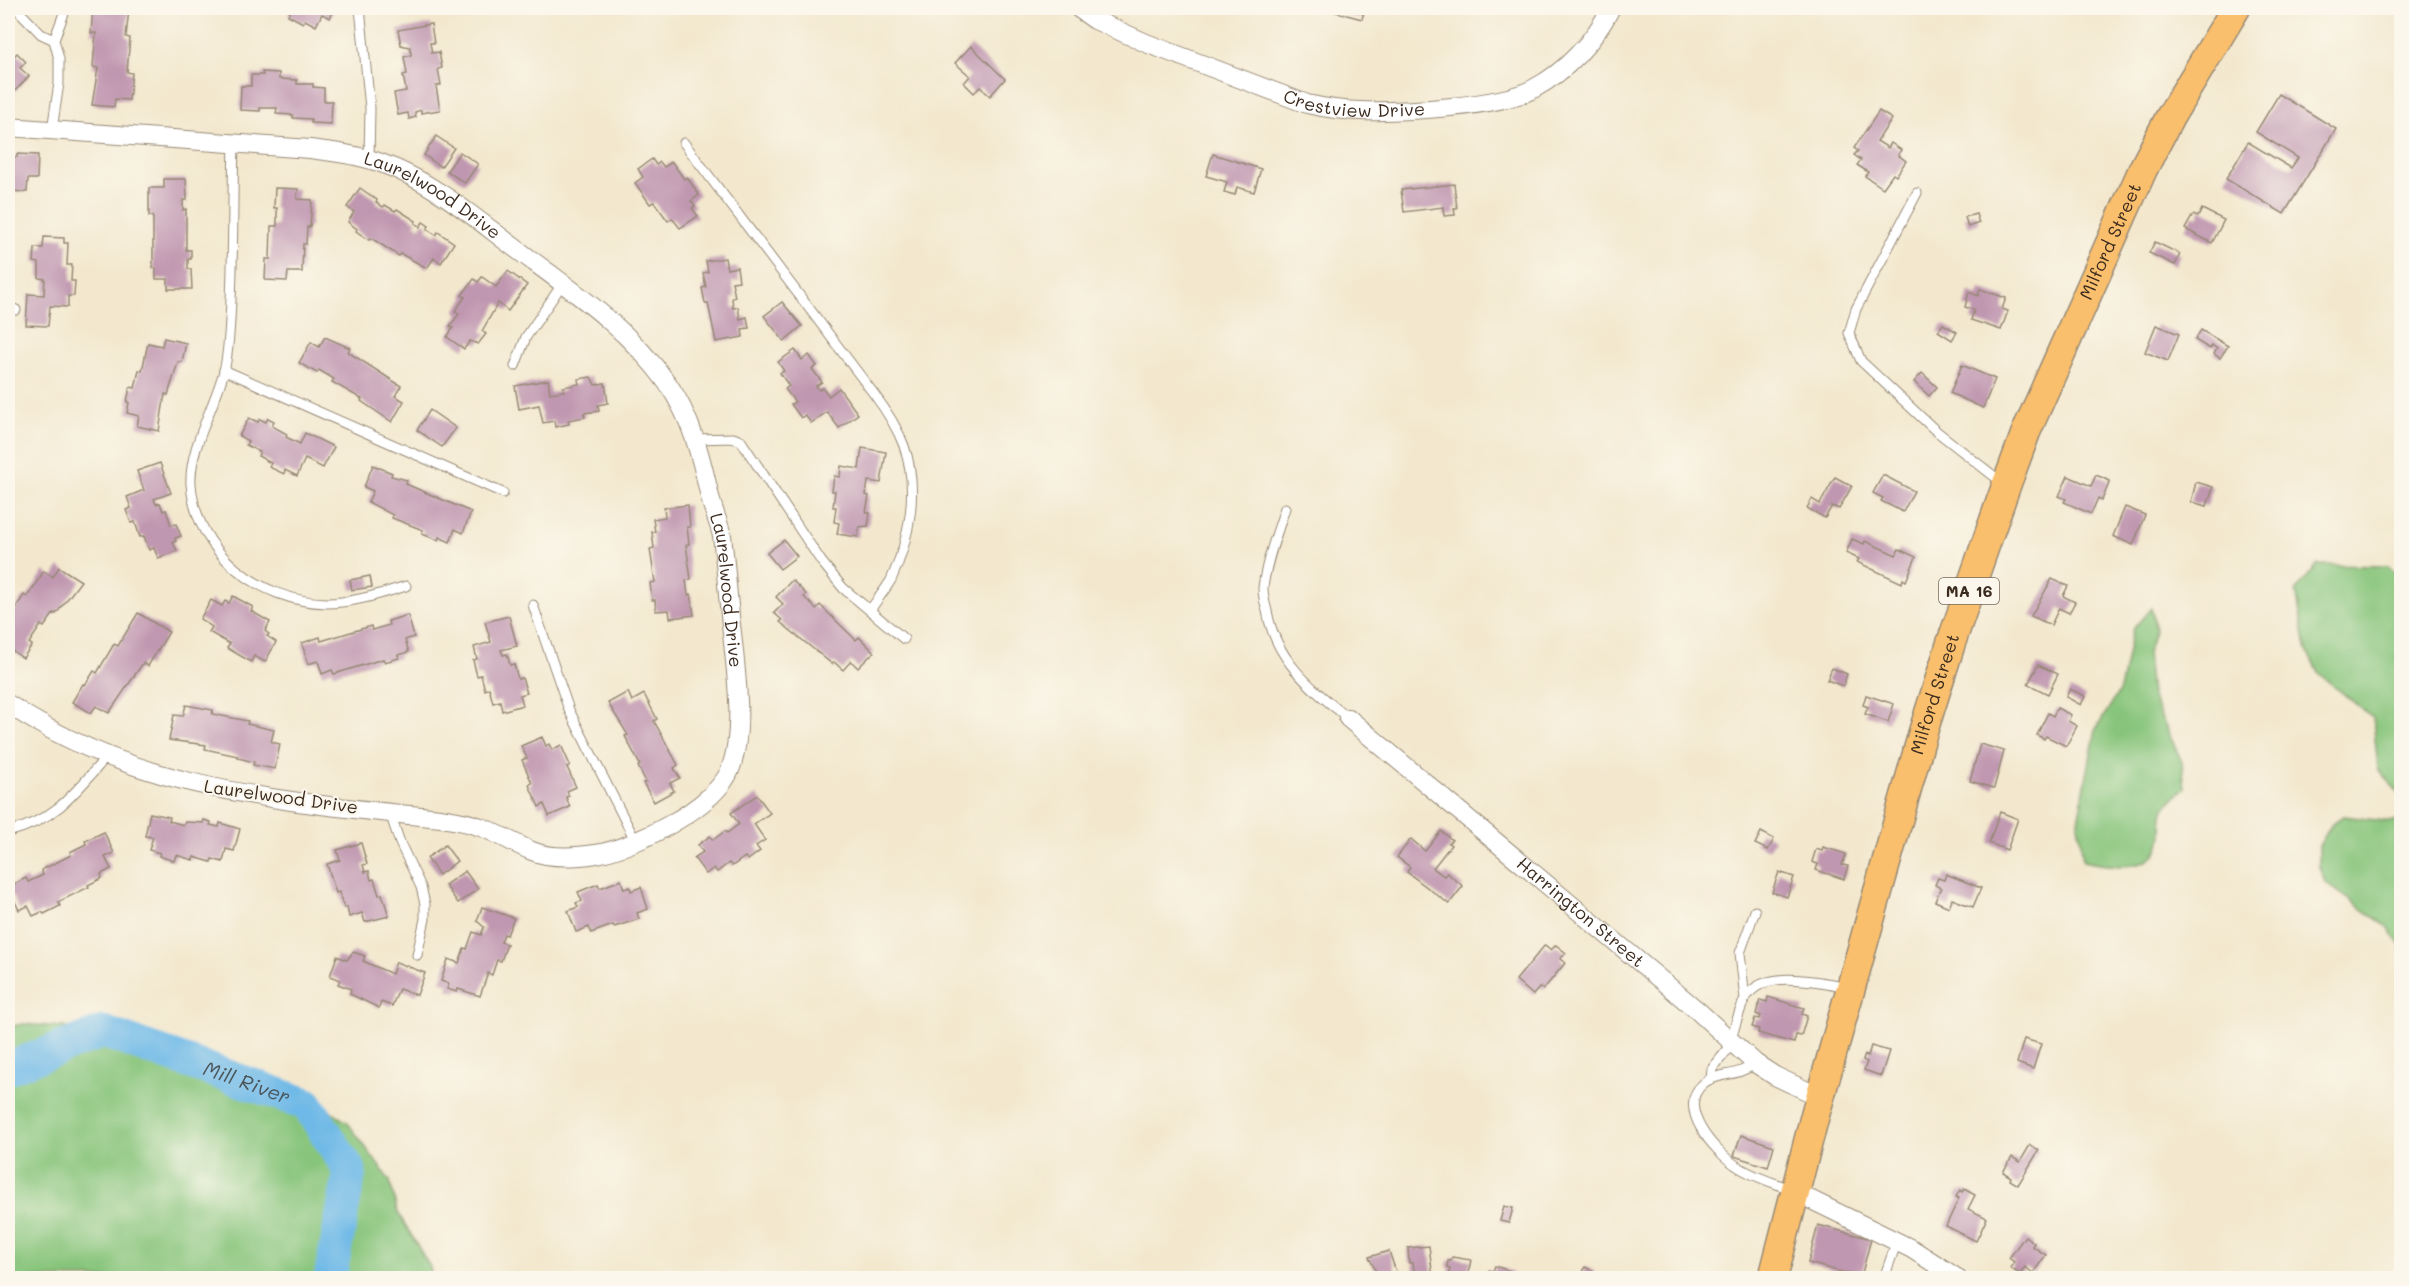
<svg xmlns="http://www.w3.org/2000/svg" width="2409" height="1286" font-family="Mali,sans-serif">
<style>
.green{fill:#88c57b;stroke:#62784c;stroke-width:1.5}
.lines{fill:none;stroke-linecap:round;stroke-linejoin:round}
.river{stroke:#6eb9e7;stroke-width:33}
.building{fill:#c097b0}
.lane-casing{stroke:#978976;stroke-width:11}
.street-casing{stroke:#978976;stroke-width:20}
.primary-casing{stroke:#978976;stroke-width:31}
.lane{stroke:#fff;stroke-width:9}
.street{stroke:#fff;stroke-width:18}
.primary{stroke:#f9bf6d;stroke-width:28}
.labels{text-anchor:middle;stroke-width:4.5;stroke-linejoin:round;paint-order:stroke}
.shield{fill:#fbf7ec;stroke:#75685c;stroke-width:1.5}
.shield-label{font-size:16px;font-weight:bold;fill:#3b2a1e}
.street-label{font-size:18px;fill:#3b2a1e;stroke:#fbf7ec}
.water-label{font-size:20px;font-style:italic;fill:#4a555a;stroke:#fbf7ec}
</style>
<rect width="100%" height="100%" fill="#fbf7ec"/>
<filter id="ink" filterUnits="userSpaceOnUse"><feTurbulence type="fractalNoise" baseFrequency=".0167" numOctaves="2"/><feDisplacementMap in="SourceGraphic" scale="12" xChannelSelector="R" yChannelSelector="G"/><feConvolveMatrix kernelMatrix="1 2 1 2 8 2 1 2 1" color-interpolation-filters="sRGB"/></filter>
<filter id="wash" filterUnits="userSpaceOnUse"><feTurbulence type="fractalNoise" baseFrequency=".008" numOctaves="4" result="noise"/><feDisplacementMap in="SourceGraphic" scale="24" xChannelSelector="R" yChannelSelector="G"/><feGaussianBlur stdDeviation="1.35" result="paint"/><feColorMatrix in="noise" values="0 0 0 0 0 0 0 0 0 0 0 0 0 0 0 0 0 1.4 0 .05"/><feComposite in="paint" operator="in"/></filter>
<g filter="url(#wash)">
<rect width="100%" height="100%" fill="#f3e8ce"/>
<g class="green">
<path d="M2317,565L2388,566L2401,577V649L2397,656L2402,694L2401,796L2378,769L2373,718L2318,673L2306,649L2296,591Z"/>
<path d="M2151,608L2156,630L2147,652L2151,695L2182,762L2185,788C2179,794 2169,801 2165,808C2161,817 2163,832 2161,841C2154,875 2107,866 2083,861L2078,821L2096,729L2120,690L2132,630Z"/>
<path d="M2344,816L2392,822L2401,818V947L2389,928L2326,883L2319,868V846L2333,822Z"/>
<path d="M23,1024L63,1027L95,1035L213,1075L271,1082L307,1095L348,1123L390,1181L397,1211L430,1267L432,1278H8V1027Z"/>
</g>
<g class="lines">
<path class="river" id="s1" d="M8,1068L103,1032L307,1104L350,1171L330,1278"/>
</g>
<g id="blocks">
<g class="building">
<path d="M93,8L129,9L126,37L130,38L127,72L132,73L129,100L115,99L114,107L92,105L98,68L93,67L96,33H91Z"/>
<path d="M286,8H335L330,18L322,14L316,26L305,20L303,23L288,15L291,10Z"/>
<path d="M1328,8H1365L1362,19L1328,10Z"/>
<path d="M431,24L434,43H430L432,53L439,52L442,68L438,69L441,85L436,86L440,110L421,113V110L415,112L416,117L409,119L408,113L398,115L394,93L406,91L403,75L407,74L404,57L411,55L410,47L401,45L398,30Z"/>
<path d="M971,46L1005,79L990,96L980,87L974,93L964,83L970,76L955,63Z"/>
<path d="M8,50L14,56L17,53L26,62L20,68L29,76L14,92L8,85Z"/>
<path d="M262,72L279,73V79L297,80V84H313V87L324,88V101H332L331,124L311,123V119L293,118V115L276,114L277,108H260V111L240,110L241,86H251V75H263Z"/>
<path d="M2279,94L2336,129L2284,214L2226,179L2248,142L2291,168L2298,158L2256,132Z"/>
<path d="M1879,111L1892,119L1877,141L1888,148L1891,143L1901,150L1898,155L1906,161L1896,176L1893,174L1883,188L1865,176L1868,172L1857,165L1861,160L1854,155L1858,151L1854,148Z"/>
<path d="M436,136L454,148L441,167L424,155Z"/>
<path d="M460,152L478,164L465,183L447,171Z"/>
<path d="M17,154L38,155L37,179H28L27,192L8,191V157H17Z"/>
<path d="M1213,154L1261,169L1254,192L1237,187L1235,195L1224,192L1227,182L1206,176Z"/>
<path d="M652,159L656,165L660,162L664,167L672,162L684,179L687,177L699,195L691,201L695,206L692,208L698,216L680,228L672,218L668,221L654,202L650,204L635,183L643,177L638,169Z"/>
<path d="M164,179H186L187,200H183V210L186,209V250H191V259H188V269H191L192,289H168V279H156V268H153V216H149V188H164Z"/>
<path d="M1454,184L1457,208H1454L1455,215L1444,216L1443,207L1404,212L1401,190Z"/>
<path d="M275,188L298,189L297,199L312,200L310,227H307L306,244H303L302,272H288L287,281L265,280L266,259H270L271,226H277V208H274Z"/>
<path d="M360,188L377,200L376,202L383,207L385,205L395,211L397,209L416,221L415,223L420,227L423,222L429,226L427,229L436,235L438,232L454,243L441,263L434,258L427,268L401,254L399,256L371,238L369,240L356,231L357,229L348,222L354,212L347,207Z"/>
<path d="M2202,209L2224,220L2212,243L2185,229L2193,215L2198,217Z"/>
<path d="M1976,214L1979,223L1968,227L1965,217Z"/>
<path d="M44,237L64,238V243H68L67,265H72L71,281H75L74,296H68V307L50,306L48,326L26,325L28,294L44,295L45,279L39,278V263L34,262L35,248H43Z"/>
<path d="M2155,242L2180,254L2175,265L2149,253Z"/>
<path d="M725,258L727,269L737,267L739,281L732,282L735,297L732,298L733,308L738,307L740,319L747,317L749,328L742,329L743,337L716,342L708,303H705L702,288L706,287L703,273L708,272L706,261Z"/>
<path d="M508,271L527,285L508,311L498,303L482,331L486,334L478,344L470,341L464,349L447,337L453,328L450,326L459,314L455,311L465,297L462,295L474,279L478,282L482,277L496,287Z"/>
<path d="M1980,289L2006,298L2002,309L2008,311L2001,330L1971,320L1974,310L1965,307L1969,292L1978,296Z"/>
<path d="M782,302L802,326L784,341L764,316Z"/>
<path d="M1943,324L1957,332L1952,340L1938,331Z"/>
<path d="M2156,325L2179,334L2168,361L2145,352Z"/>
<path d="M2201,330L2228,346L2220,358L2214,354L2217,349L2212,345L2210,349L2195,340Z"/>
<path d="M325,337L350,348L348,352L401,386L395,396L404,401L392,422L361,401L362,399L332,382L334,379L319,370L317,373L299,363L311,342L319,347Z"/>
<path d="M164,338L186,343L182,362H178L168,395L165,394L159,431L137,426L139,416L127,413L129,403L127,402L130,387L135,388L139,370L142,371L148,343L162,346Z"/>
<path d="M795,350L802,360L809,355L817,366L812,369L822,382L816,386L819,390L823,388L829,396L839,388L858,414L839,428L827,412L811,423L805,415L801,418L791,404L795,402L785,389L789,386L780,373L784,371L778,362Z"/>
<path d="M1962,365L1995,379L1983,408L1950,393Z"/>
<path d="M1922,373L1937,387L1929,396L1914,382Z"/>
<path d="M591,377L595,385L605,383L608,403L598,405L599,411L584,413L585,417L568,420L569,424L555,427L554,421L543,423L539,405L519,409L515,386L548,380L550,393L564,391L563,387L579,384L578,379Z"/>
<path d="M430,410L456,428L442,447L417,430Z"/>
<path d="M249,418L258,422L260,419L266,422L268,418L274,421L272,426L287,434L286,437L300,444L305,433L334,447L323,468L305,459L297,476L285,470L284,474L269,467L271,463L258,456L260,452L246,445L248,441L239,436Z"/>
<path d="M862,448L886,452L881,483L868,481L866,495L869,496L866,512L870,513L868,526L859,527L858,537L837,534L839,523L834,522L836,507H833L835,491H832L834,476L840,477L841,466L859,469Z"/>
<path d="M160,463L171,493L154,499L156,504L160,503L163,511L166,510L171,525L176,524L181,536L175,538L176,541L173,542L177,551L158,558L154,548L149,550L144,536L140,537L135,522L131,523L126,510L131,508L127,497L144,490L137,471Z"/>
<path d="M373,465L392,473L391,476L407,480L406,484L471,512L463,533L455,529L450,542L439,537L438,540L422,534L423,530L392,518L393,515L368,502L373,491L364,487Z"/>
<path d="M1883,475L1914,491L1903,512L1881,501L1883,498L1873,493Z"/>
<path d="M2096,475L2110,481L2102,500L2098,498L2091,514L2064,502L2066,499L2059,496L2068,476L2091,486Z"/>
<path d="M1835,477L1852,486L1839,509L1832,506L1825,518L1807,508L1812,499L1820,504Z"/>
<path d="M2196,482L2213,487L2207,506L2191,502Z"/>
<path d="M688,505L690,527H687L689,544L686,545L691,579L686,580L688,595L691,594L694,615L670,618L669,610L656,611L655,600H652L650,583L655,582L650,549L654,548L652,532H655L653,519L665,517L664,508Z"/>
<path d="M2125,507L2145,515L2133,545L2113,536Z"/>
<path d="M1852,539L1864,544L1865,541L1896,555L1899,549L1916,557L1906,581L1903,579L1902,583L1857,562L1859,559L1846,553Z"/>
<path d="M784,540L797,556L780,569L767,553Z"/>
<path d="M59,567L81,581L56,614L54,613L44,627L41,625L29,643L32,645L23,658L8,648L10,639L8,637V616L13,608L15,609L24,595L27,597L44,571L53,577Z"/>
<path d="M370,576L372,587L352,590L350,580Z"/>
<path d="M2052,579L2068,586L2063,596L2075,602L2069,613L2059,608L2051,625L2031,616Z"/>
<path d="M792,580L806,594L804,597L816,609L820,605L856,640L859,637L874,652L858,668L851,661L843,670L834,662L832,664L780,622L782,620L774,613L783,604L776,597Z"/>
<path d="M233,596L253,607L251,611L270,622L265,631L269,634L267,636L276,642L265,662L254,656L251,662L227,648L230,644L209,632L212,627L200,619L211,600L222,606L225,601L229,603Z"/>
<path d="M138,613L169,632L148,666L143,663L109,713L96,706L91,713L72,702L83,684L85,685L94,671L97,673L114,644L118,646Z"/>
<path d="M408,615L414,637L405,640L409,652L398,655L399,658L385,662L383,659L334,674L332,670L322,674L318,661L308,664L302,643L320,637L321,641L371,626L372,630L389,625L388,621Z"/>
<path d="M509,616L517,646L501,650L503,655L507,654L510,665L514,664L518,679L522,678L527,693L520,695L523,705L502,711L500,701L493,703L489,688L485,690L481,675L477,676L473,660L477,659L474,647L491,642L485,622Z"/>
<path d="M2038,665L2058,674L2048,694L2028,684Z"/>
<path d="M1832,668L1847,674L1843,686L1827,680Z"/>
<path d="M2070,689L2085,696L2081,705L2066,697Z"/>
<path d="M628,692L632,701L644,694L657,719L654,721L678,765L674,768L680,778L670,783L674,791L654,802L643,783L646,782L638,766L640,765L625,736L628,735L608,703Z"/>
<path d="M1866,695L1894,704L1888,722L1865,714L1868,707L1863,705Z"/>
<path d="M186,705L213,710L212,714L248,721L247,724L274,730L271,742L280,744L275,769L253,765L254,762L238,758V756L205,749L206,745L169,740L174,715L183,716Z"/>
<path d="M2057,708L2071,715L2068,721L2077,726L2066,746L2046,736L2044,739L2037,735L2048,713L2053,716Z"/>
<path d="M542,737L546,746L549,744L552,750L561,745L570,765L567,767L576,787L567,791L569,796L566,797L570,807L549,816L544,804L539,807L529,785L532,783L522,760L527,758L521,746Z"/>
<path d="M1980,744L2004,751L1994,788L1970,781Z"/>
<path d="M757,795L770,813L754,824L765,840L756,846L760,851L748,860L745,857L732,866L729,863L717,872L714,868L706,874L694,858L703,852L698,845L710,836L713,840L725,831L727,833L739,824L731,813Z"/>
<path d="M2000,812L2018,819L2007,850L1989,843Z"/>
<path d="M150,813L170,817L169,821L184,825L185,822L203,823L204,820L211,822L210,825L219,827L220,823L240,829L234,851L226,849L223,862L212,859L211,862L194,857L193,860L176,855L174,861L159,856L160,853L149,850L153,837L145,836Z"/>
<path d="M1441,831L1452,840L1448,843L1451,845L1433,868L1444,876L1447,873L1463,886L1449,904L1407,872L1410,867L1397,857L1411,839L1425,851Z"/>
<path d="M104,832L114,853L105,857L111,869L101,874L102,878L88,885L89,887L58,902L60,906L44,914L42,912L33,916L28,906L19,910L8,887L26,878L28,882L43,875L41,870L71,855L70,852L86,844L85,841Z"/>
<path d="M1761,832L1774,839L1768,850L1755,844Z"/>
<path d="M361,843L367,864L363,865L365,872L369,871L371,880L374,879L379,895L382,894L389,916L365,922L362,913L349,917L347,907L344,908L339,892L336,893L327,864L340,860L337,850Z"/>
<path d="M445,845L457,861L439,875L427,858Z"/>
<path d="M1823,847L1846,854L1842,865L1848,866L1844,879L1816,870L1818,864L1812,862L1816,849L1822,851Z"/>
<path d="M465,871L478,889L458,903L445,885Z"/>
<path d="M1779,872L1794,877L1787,897L1772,892Z"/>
<path d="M1946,874L1981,888L1973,907L1952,899L1949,907L1935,901L1941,888L1935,885L1938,878L1944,880Z"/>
<path d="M621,880L624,889L630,887L631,891L641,887L648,909L637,913L639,919L614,927L613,925L591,933L589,927L576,932L568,911L578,907L576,903L582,901L578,892L598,884L600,888Z"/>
<path d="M482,907L514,918L507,935L504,934L501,942L507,944L501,961L497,960L492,975L488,973L480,996L458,989L457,992L447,989L449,984L441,981L448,959L459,963L464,948L467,949L473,932L481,935L484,927L477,921Z"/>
<path d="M1545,945L1551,950L1556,945L1566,953L1560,959L1565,963L1543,990L1540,987L1533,995L1516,980Z"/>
<path d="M353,952L365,956L363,961L392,974L396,962L425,973L417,995L399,989L392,1006L381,1002L379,1008L350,994L351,989L338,984L340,980L330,976L337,956L347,960Z"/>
<path d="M1768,997L1804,1008L1802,1014L1807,1016L1801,1036L1796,1035L1794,1043L1758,1033L1759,1029L1752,1027L1755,1018L1760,1019L1761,1016L1756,1014L1760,1000L1767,1002Z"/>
<path d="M2024,1039L2041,1044L2033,1069L2017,1063Z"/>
<path d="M1871,1046L1889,1051L1881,1076L1864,1070L1867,1062L1863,1060L1865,1055L1868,1056Z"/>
<path d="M1741,1135L1774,1146L1768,1167L1734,1156Z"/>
<path d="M2030,1145L2039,1150L2018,1185L2010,1180L2011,1177L2003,1172L2012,1157L2020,1162Z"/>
<path d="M1964,1189L1975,1195L1968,1209L1987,1218L1976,1241L1946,1226L1959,1198L1956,1197L1960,1190L1962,1192Z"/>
<path d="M1504,1206L1513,1208L1509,1223L1500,1221Z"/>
<path d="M1818,1225L1871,1239L1861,1277L1808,1263Z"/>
<path d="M2025,1236L2034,1243L2032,1246L2046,1255L2033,1273L2025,1267L2020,1274L2010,1268L2014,1262L2009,1258Z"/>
<path d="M1429,1246L1433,1278H1415L1413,1263H1409L1408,1248Z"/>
<path d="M1389,1251L1398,1278H1379L1369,1257Z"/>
<path d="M1452,1257L1471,1260L1467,1278H1448L1450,1268L1447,1267L1448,1261H1451Z"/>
<path d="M1495,1266L1513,1272L1510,1278H1491L1487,1275L1489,1270L1493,1271Z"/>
<path d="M1585,1267L1594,1271L1591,1278H1581Z"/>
</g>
</g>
</g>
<g filter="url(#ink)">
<use href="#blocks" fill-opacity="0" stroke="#978976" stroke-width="1.5"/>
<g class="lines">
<defs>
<g id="lane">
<path d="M16,8L41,34L54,40"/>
<path d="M360,8L370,108L369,160"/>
<path d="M52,130L59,83V59L54,40L66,8"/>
<path d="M684,143L874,394C886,410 897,427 904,446C919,488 910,539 891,580C885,590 877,600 870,610"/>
<path d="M234,144C232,207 234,272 229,335C228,347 227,360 224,371C215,406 189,448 191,484C196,553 260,601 326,603C353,603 380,594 406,586"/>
<path d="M1917,193L1856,309L1849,333L1861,361L1935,430L2004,484"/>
<path d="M8,307L16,310"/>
<path d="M515,366L526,337L563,283"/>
<path d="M224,370L503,493"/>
<path d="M696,439L733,438L741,441L821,561L843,588L904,639"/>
<path d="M1285,508C1277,534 1266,561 1263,588C1263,595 1265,604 1267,611C1276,661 1310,687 1348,718"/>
<path d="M533,605L569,710L636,842"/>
<path d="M390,813L400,843L421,887L425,904V919L417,955"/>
<path d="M8,832C57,819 75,793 107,756"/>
<path d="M1745,999L1740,953L1755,911"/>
<path d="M1730,1041C1735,1028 1738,1013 1744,1001C1761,966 1817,983 1847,986"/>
<path d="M1755,1063C1737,1078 1718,1072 1704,1083C1674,1107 1715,1152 1737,1166C1753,1177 1775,1183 1793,1190"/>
<path d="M1711,1079L1712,1069L1733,1043"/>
<path d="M1884,1278L1897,1241"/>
</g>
<g id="street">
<path id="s2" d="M1078,8L1095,20L1146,43L1307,104C1325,108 1343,111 1361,111C1401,112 1500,107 1533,89C1567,71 1594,41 1611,8"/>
<path id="s3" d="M8,127L310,149C334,152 358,155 381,163C431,181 470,214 511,245C567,287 627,326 668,384C692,419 701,457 710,497C713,510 719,523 722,536C726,568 728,601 732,633C736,673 745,731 730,770C715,807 634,848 596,854C576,857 551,859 532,851C515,844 499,834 481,827C458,819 433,817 409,815C265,799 132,787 8,704"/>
<path id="s4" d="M1348,718L1698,1011L1755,1063L1775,1076L1820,1097"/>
<path d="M1795,1192L1912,1249L1957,1278"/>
</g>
<g id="primary">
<path id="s5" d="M1773,1278L1815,1115L1923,732L1951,643L2006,486L2026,432L2143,169L2170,117L2236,8"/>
</g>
</defs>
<use href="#lane" class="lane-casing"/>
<use href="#street" class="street-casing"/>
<use href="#primary" class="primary-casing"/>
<use href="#lane" class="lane"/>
<use href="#street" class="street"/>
<use href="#primary" class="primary"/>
</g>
</g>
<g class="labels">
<rect class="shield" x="1939" y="578" width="60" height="26" rx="4.5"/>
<g class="shield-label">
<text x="1969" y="597">MA 16</text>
</g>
<g class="street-label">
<text dy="6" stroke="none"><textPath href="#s2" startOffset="296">Crestview Drive</textPath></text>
<text dy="6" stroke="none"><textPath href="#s3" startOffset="436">Laurelwood Drive</textPath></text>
<text dy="6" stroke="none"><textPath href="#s5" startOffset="1092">Milford Street</textPath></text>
<text dy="6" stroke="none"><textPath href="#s3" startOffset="957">Laurelwood Drive</textPath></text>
<text dy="6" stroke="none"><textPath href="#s5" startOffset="606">Milford Street</textPath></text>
<text transform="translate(281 797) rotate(8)" y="6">Laurelwood Drive</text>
<text dy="6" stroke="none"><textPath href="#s4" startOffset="303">Harrington Street</textPath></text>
</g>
<g class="water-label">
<text dy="7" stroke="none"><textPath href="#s1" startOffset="254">Mill River</textPath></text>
</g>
</g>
<rect width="2409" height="1286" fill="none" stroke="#fbf7ec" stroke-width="30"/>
</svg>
